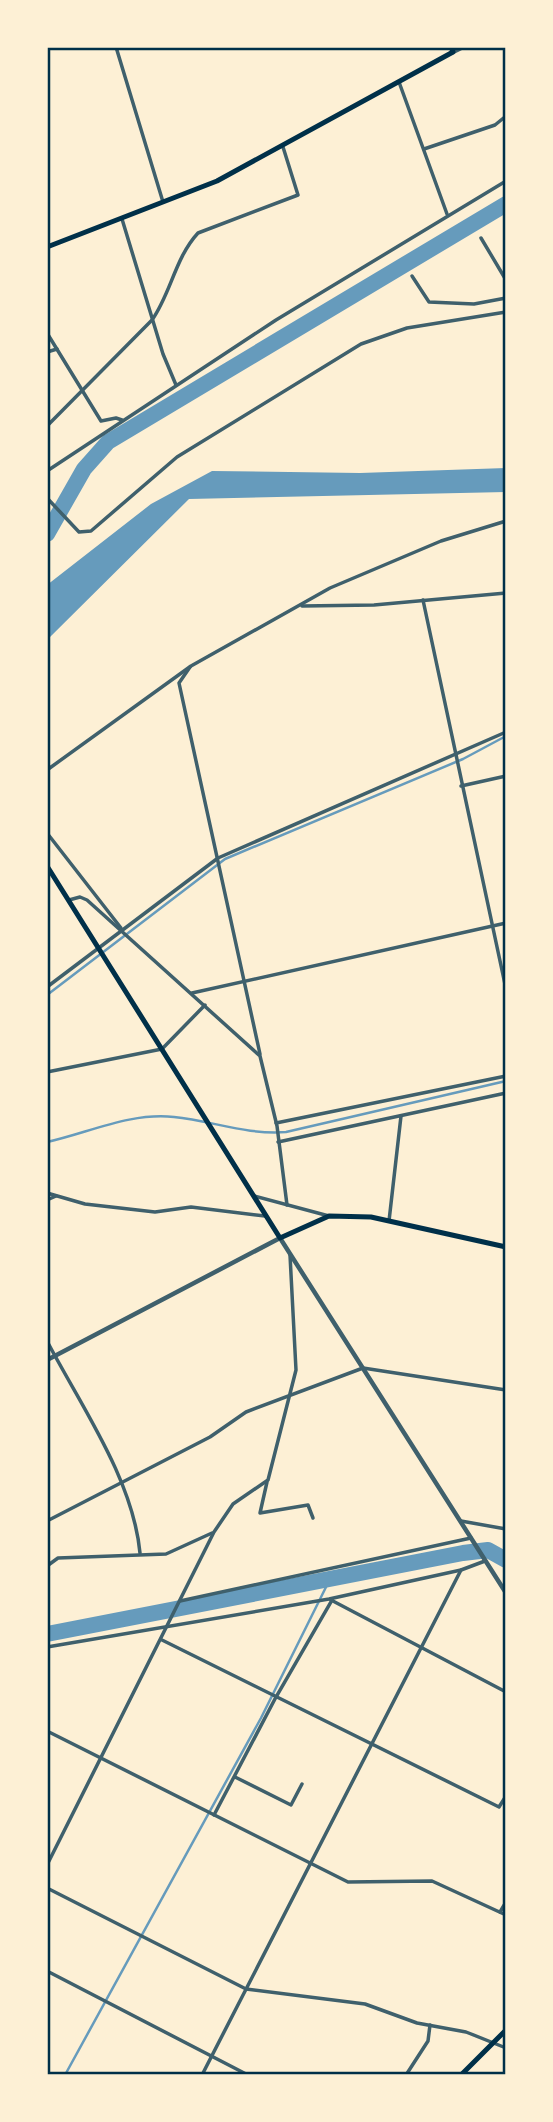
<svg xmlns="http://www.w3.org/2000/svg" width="553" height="2122" font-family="'Alegreya Sans',sans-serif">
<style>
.water{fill:#669bbc}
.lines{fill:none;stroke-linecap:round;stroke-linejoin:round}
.stream{stroke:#669bbc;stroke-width:2.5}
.river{stroke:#669bbc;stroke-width:16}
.minor{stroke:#3f606c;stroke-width:3.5}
.tertiary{stroke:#3f606c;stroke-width:4.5}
.secondary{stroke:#003049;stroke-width:5}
.neatline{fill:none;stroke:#003049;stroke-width:2.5}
</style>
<rect width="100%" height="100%" fill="#fdf0d5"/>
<path class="water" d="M506,468V492L189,499L47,640V585L151,504L212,471L360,473Z"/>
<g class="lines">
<g class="stream">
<path d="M47,995L225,859L463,759L506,736"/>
<path d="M47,1142C88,1133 131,1112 174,1117C213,1121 246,1135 286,1132L506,1081"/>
<path d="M65,2075L261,1718L330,1579"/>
</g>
<g class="river">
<path d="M47,534L84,469L108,442L506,204"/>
<path d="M47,1634L463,1553L488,1550L506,1560"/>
</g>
<g class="minor">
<path d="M116,47L163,202"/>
<path d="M399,82L447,214"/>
<path d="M424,149L495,125L506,116"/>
<path d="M122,219L163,354L176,385"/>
<path d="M481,238L506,280"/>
<path d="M412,276L429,302L474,304L506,298"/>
<path d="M47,333L101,421L116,418L122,420"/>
<path d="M47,352L57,349"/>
<path d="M47,426L152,320C171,293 175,258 198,233L298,195L283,147"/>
<path d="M47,471L276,320L506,181"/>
<path d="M47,498L79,532L91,531L177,457L361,344L407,328L506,312"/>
<path d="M423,600L506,989"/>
<path d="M302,606L374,605L506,593"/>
<path d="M190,667L179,683L260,1054"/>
<path d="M47,770L191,666L330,588L441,541L506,521"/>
<path d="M461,786L506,776"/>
<path d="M47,833L121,928"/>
<path d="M69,900L80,897L87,900L260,1056L277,1126L287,1205"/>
<path d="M47,987L218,858L506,732"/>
<path d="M192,993L506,923"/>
<path d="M47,1072L162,1049L205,1005"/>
<path d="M276,1123L506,1076"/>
<path d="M278,1142L506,1093"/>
<path d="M47,1193L85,1204L155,1212L191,1207L265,1216"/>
<path d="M254,1196L329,1216"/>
<path d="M47,1200L56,1196"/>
<path d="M389,1221L401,1116"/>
<path d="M47,1341C81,1406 133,1479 140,1553"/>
<path d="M267,1482L260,1513L308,1505L313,1518"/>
<path d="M47,1521L210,1437L246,1412L363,1368L506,1390"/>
<path d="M461,1521L506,1529"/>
<path d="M47,1566L58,1558L166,1554L212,1533"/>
<path d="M331,1600L506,1692"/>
<path d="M180,1601L471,1538"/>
<path d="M162,1640L499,1807L506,1796"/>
<path d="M47,1647L329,1599L461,1570L485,1561"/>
<path d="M47,1731L348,1882L432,1881L506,1915"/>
<path d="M235,1777L291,1805L302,1784"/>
<path d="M214,1815L276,1697L332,1600"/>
<path d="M47,1865L214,1532L233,1504L268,1480L296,1370L290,1255"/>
<path d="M47,1888L246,1989L365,2004L417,2023L466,2032L506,2048"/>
<path d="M500,1912L506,1902"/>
<path d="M47,1971L248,2075"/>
<path d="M202,2075L461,1570"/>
<path d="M406,2075L428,2041L430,2025"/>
</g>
<g class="tertiary">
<path d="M453,52L463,47"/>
<path d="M47,1360L280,1238L506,1593"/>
</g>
<g class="secondary">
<path d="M47,247L217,181L453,52L451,47"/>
<path d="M47,866L280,1238L329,1216L371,1217L506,1247"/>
<path d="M461,2075L506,2030"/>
</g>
</g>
<rect width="553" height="2122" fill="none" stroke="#fdf0d5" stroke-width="98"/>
<rect x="49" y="49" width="455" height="2024" class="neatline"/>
</svg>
